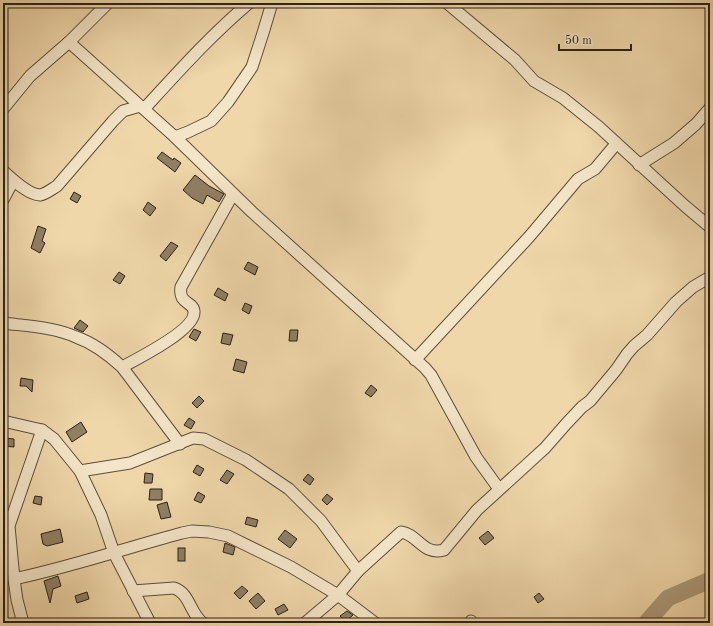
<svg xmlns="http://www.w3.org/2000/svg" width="713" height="626" font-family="'Old Standard TT',serif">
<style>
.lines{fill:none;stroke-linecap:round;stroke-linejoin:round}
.river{stroke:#ac9978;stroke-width:17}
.building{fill:#917f64;stroke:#2b2018}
.street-casing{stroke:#5c4e3c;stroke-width:13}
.street{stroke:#f5e5c8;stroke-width:11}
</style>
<rect width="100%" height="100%" fill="#efd7aa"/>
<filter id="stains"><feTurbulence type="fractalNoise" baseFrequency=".005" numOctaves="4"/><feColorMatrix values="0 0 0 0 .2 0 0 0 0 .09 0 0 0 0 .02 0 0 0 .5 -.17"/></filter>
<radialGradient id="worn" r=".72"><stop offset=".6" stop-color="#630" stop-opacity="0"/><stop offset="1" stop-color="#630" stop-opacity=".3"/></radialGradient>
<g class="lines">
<path class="river" d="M646,623L668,598L710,580"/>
</g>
<g class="building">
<path d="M162,152L173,160L174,158L181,163L175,172L157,158Z"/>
<path d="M195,175L209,186L224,194L219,202L207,195L203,204L192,198L183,190Z"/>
<path d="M74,192L81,196L77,203L70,199Z"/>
<path d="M148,202L156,208L150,216L143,210Z"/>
<path d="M38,226L46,229L42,241L45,243L40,253L31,248Z"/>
<path d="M171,242L178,246L166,261L160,256Z"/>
<path d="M248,262L258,267L255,275L244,269Z"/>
<path d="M119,272L125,276L120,284L113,280Z"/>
<path d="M218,288L228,294L225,301L214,295Z"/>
<path d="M245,303L252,306L249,314L242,310Z"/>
<path d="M80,320L88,326L83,332L74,328Z"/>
<path d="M194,329L201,332L196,341L189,337Z"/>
<path d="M290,330H298L297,341H289Z"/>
<path d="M223,333L233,335L230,345L221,343Z"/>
<path d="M236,359L247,362L244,373L233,370Z"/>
<path d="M21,378L33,380L32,392L26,386H20Z"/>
<path d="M371,385L377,390L371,397L365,393Z"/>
<path d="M199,396L204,401L197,408L192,403Z"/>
<path d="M189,418L195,422L191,429L184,425Z"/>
<path d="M81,422L87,432L72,442L66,432Z"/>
<path d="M5,438L14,439V447L4,446Z"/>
<path d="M197,465L204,469L200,476L193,472Z"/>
<path d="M227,470L234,474L227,484L220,480Z"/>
<path d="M145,473L153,474L152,483H144Z"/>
<path d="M308,474L314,479L310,485L303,480Z"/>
<path d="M150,489H162V500H149Z"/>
<path d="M198,492L205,496L201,503L194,500Z"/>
<path d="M327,494L333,499L327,505L322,500Z"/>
<path d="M35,496L42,497L41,505L33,503Z"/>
<path d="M167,502L171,517L161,519L157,505Z"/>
<path d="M247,517L258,520L256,527L245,524Z"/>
<path d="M60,529L63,542L47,546L43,544L41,534Z"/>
<path d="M285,530L297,539L290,548L278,539Z"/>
<path d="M488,531L494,538L485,545L479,538Z"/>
<path d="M225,543L235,547L233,555L223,552Z"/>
<rect x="178" y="548" width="7" height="13"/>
<path d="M58,576L61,586L53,589L50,603L44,581Z"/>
<path d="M242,586L248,591L240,599L234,593Z"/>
<path d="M87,592L89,599L77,603L75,596Z"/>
<path d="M258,593L265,601L256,609L249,601Z"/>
<path d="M539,593L544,599L538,603L534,597Z"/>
<path d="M284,604L288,610L278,615L275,609Z"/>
<path d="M347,611L353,615L345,622L340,616Z"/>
</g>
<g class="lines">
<defs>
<g id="street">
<path d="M447,3L515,60L534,81L563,98L599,127L685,206L710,227"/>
<path d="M69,42L175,137L252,212L425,368L431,375L476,457L499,489"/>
<path d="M3,109L30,76L69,42L108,3"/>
<path d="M144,109C178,72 211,35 249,3"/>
<path d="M175,137L188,132L211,121L228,102L252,67L263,33L272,3"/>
<path d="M639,165L674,143L696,124L710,108"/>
<path d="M3,171C11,178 28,195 40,195C46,194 52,189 57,186L113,121L123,111L140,106"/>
<path d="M3,200L13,181"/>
<path d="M3,323C27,326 54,327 76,337C93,343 109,355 122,367L180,444"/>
<path d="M415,360L529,237L578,179L595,169L616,144"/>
<path d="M122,367C137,359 195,330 194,312C194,301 178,305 181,287L233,194"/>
<path d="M3,421L42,430L54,439L80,471L101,515L114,553L150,623"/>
<path d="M80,471L130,463L193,438L204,439L246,460L289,489L321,521L358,571"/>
<path d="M14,579C71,567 126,548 182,533L192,531L209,532L228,536L291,567L338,595L375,623"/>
<path d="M133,591L174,588C190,593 190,614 203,623"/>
<path d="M23,623L17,600L14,579L9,526L42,430"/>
<path d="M305,623L338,595L358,571L401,532C418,534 423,556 444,550L477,510L545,448L566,424L582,407L590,401L616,370L627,354L634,346L647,335L676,302L693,287L710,277"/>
<path d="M470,623L471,621"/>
</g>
</defs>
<use href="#street" class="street-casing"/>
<use href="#street" class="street"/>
</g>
<rect width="713" height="626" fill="none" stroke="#efd7aa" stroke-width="16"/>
<rect x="4" y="4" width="705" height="618" fill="none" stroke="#2b2018" stroke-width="2"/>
<rect x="8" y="8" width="697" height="610" fill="none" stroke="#2b2018"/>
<path d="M559 44v6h72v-6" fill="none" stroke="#2b2018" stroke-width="2"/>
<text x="565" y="44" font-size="12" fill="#2b2018" stroke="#f5e5c8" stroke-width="3" paint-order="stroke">50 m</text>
<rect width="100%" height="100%" filter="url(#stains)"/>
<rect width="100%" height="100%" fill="url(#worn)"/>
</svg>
